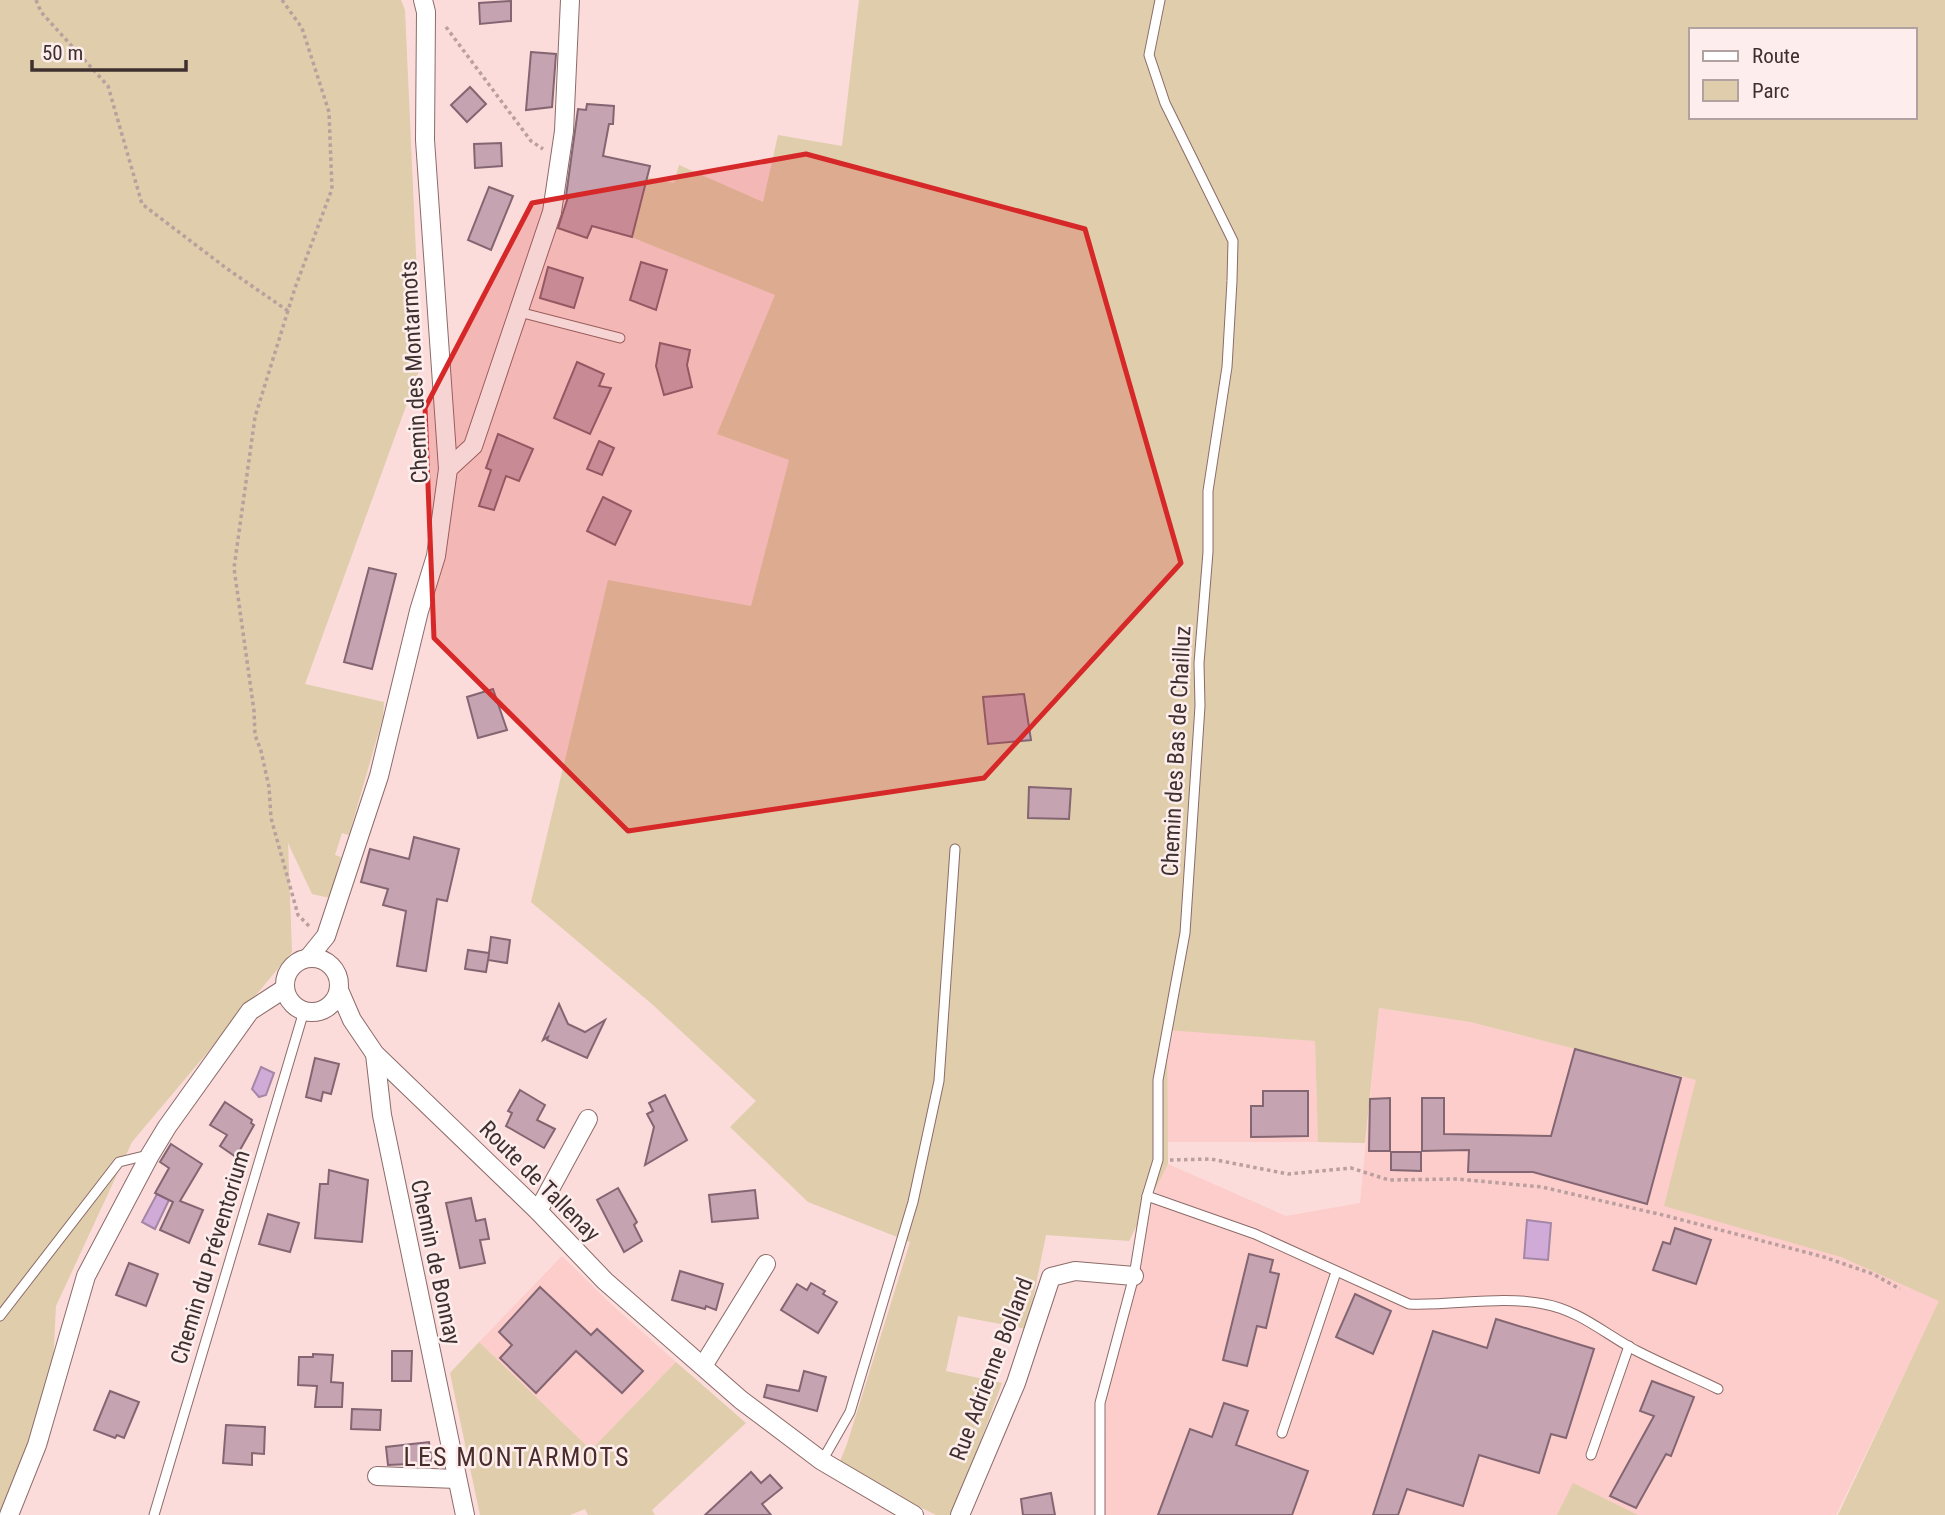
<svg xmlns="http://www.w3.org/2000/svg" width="1945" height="1515" font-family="'Roboto Condensed',sans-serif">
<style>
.built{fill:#fccdca}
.green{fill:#dfcdab;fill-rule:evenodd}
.water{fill:#d0abd8;stroke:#a486a6;stroke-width:2}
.building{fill:#c5a3b1;stroke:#846572;stroke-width:2}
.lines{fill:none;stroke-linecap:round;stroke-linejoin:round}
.service-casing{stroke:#8c6b69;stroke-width:11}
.minor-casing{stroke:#8c6b69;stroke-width:20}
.path{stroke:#b99f9e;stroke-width:3.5;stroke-dasharray:3.5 3.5;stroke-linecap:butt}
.service{stroke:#fff;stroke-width:9}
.minor{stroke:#fff;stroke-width:18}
.marked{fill:#d62828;fill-opacity:0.2;stroke:#d62828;stroke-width:5;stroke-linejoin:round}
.labels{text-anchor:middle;stroke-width:5;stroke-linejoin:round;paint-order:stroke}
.street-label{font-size:23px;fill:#3f3030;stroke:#fdeeed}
.quarter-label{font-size:26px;letter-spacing:2px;fill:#492c2b;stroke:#fdeeed}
</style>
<rect width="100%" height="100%" fill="#fbdcda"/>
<g class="built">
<path d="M1379,1008L1470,1022L1696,1080L1841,1257L1940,1301L1836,1515H1638L1574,1484L1557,1515H1105L1104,1478L1106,1399L1157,1185L1168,1164L1286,1216L1360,1203Z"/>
<path d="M1174,1029L1315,1041L1318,1142H1165V1066Z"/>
<path d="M562,1256L611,1304L676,1362L591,1450L479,1342Z"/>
</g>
<g class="green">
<path d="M0,0H401L405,10L421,365L305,684L384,702L383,717L349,835L342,833L335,855L341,857L330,898L312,894L288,843L292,952L132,1142L56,1306L49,1442L16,1515H0Z"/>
<path d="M859,0H1945V1515H1838L1939,1301L1841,1257L1664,1206L1696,1080L1470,1022L1379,1008L1365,1143L1318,1142L1315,1041L1167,1030L1168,1164L1129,1241L1046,1235L1027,1329L958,1316L946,1371L1002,1383L973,1462L950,1515H936L838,1466L847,1444L910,1242L808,1202L730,1127L756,1101L653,1005L531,902L608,580L751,606L789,460L717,434L775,295L631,237L647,177L674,183L679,165L763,202L778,135L842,146ZM1691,30H1915V117H1691Z"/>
<path d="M479,1342L591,1450L676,1362L746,1423L652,1510L655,1515H588L585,1509L570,1515H480L450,1373Z"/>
<path d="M1573,1483L1638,1515H1557Z"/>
</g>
<g class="water">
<path d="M261,1067L274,1073L266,1095L259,1097L252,1089Z"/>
<path d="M157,1194L169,1200L155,1229L142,1222Z"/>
<path d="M1527,1220L1551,1223L1548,1260L1524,1258Z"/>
</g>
<g class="building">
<path d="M511,1V21L480,24L479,3Z"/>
<path d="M531,52L556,54L552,107L526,110Z"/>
<path d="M470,87L486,104L467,122L451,105Z"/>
<path d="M587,104L614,106L613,124H609L603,156L650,166L632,237L592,226L587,238L558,228L568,197L566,196L578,109L586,110Z"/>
<path d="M501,143L502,166L475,168L474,144Z"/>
<path d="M489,187L513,196L491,250L468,240Z"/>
<path d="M641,262L667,270L656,310L630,300Z"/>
<path d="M548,267L583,278L574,308L540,298Z"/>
<path d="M660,343L690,350L687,365L692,387L664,395L656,366Z"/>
<path d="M577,362L604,374L599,386L611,388L590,434L554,418Z"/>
<path d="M498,434L533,449L519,481L506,476L494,510L479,506L491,470L486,468Z"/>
<path d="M599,441L614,448L602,475L587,469Z"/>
<path d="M603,497L631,511L615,545L587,531Z"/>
<path d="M369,568L396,574L372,669L344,662Z"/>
<path d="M493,689L507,730L478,738L467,697Z"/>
<path d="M1024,694L1031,740L988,744L983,697Z"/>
<path d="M1029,787L1071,789L1069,819L1028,818Z"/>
<path d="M414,837L459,849L447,901L437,899L426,971L397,966L406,911L383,905L388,889L361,882L370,849L409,859Z"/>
<path d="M491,937L510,940L507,963L488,960L489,954L486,972L465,969L468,950L489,953Z"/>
<path d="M559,1004L568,1024L585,1032L605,1020L587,1058L547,1040L548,1037L543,1040Z"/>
<path d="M1575,1049L1681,1078L1647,1204L1533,1172H1468L1469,1150L1422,1151V1098H1444V1134L1551,1136Z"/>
<path d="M315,1058L339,1064L331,1094L323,1092L321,1101L306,1097Z"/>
<path d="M520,1090L545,1105L537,1120L555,1129L544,1148L506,1126L512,1113L508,1111Z"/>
<path d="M1263,1091H1308V1136L1251,1137V1106H1263Z"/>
<path d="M665,1095L687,1140L645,1165L654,1127L647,1114L653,1111L649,1103Z"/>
<path d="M1390,1098V1151H1369L1370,1099Z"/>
<path d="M225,1102L252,1120L251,1123L254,1125L236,1157L220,1146L227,1135L210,1125Z"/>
<path d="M171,1144L202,1164L180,1201L203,1210L189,1243L160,1230L173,1202L155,1193L169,1168L160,1162Z"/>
<path d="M1391,1152H1421V1171L1391,1170Z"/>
<path d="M329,1170L368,1180L362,1242L315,1238L320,1184H328Z"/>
<path d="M618,1188L637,1222L634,1225L642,1241L624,1252L597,1200Z"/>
<path d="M755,1190L758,1218L712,1222L709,1195Z"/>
<path d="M471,1198L476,1221L485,1219L489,1239L480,1240L485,1263L460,1268L446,1203Z"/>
<path d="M268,1214L299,1223L290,1252L259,1244Z"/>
<path d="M1675,1228L1711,1240L1696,1284L1653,1270L1663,1242L1670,1244Z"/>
<path d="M1249,1254L1273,1260L1270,1272L1279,1274L1266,1328L1257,1326L1247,1366L1223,1360Z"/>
<path d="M129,1263L158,1274L146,1306L116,1295Z"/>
<path d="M680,1271L723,1284L716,1310L706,1306L705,1309L672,1300Z"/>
<path d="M811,1283L825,1291L823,1294L837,1302L818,1333L781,1310L797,1284L807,1290Z"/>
<path d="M540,1287L591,1335L597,1329L643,1371L622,1393L576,1351L536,1393L500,1358L512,1345L499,1332Z"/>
<path d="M1355,1294L1391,1311L1373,1354L1336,1337Z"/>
<path d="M1496,1319L1594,1349L1566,1438L1551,1434L1539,1473L1479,1455L1463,1506L1407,1489L1398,1515H1373L1433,1331L1487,1348Z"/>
<path d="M392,1351H412L411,1381H392Z"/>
<path d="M313,1354L333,1355L331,1382L343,1383L342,1407H315L317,1386L298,1385L299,1357H313Z"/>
<path d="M804,1371L826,1377L817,1411L764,1397L767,1385L799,1391Z"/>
<path d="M1652,1381L1694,1397L1671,1456L1666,1454L1636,1508L1610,1496L1654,1416L1640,1411Z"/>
<path d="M110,1391L139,1402L124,1438L117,1435L115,1438L94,1430Z"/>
<path d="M1224,1403L1248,1411L1236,1445L1308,1471L1292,1515H1158L1190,1429L1212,1437Z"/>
<path d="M352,1409L381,1410L380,1430L351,1429Z"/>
<path d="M226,1425L265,1427L264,1454L252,1453V1465L223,1463Z"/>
<path d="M429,1442L432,1463L388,1465L386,1447Z"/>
<path d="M751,1472L761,1483L770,1475L782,1488L762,1504L771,1515H705Z"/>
<path d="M1051,1493L1055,1515H1023L1021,1499Z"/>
</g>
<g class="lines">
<defs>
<g id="service">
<path d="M519,312L620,338"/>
<path d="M1147,1196L1255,1234L1409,1304C1454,1306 1500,1295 1544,1304C1578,1310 1604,1333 1635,1350C1662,1364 1691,1376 1718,1389"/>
<path d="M0,1316L119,1162L148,1155"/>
<path d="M1282,1433L1336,1272"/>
<path d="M1591,1455L1629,1346"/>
<path d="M822,1461L850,1412L913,1202L939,1081L955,849"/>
<path d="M154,1515L304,1011"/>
<path d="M1100,1515V1403L1134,1276L1147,1196L1158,1160V1080L1185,933L1200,706L1199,663L1208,552V491L1227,367L1232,281L1233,241L1165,103L1149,55L1160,0"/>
</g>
<g id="minor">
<path d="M448,469L473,446L552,212L564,131L570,0"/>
<path d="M309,957L326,936L379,776L419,611L436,556L448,469L425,140L426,12L423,0"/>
<circle cx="312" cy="985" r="27"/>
<path d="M339,990L352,1020L375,1054L538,1211L605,1281L741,1400L822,1461L914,1515"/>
<path d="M375,1054L382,1115L465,1515"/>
<path d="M538,1211L588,1119"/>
<path d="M703,1366L766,1264"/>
<path d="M377,1476L457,1479"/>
<path d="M9,1515L37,1445L86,1276L150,1155L167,1127L250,1011L284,989"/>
<path d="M960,1515L1016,1383L1051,1277L1075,1271L1134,1276"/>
</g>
</defs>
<use href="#service" class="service-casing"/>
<use href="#minor" class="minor-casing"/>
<g class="path">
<path d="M36,0L41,12L108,86L142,204L226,268L288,311"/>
<path d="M282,0L302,28L329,112L332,189L295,288L255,417L234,568L254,711L255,735L261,751L269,787L271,818L298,915L309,926"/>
<path d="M446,27L531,141L543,149"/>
<path d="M1170,1160L1211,1159L1288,1174L1351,1168L1389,1180L1457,1179L1542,1187L1667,1216L1824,1257L1873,1274L1900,1289"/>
</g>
<use href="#service" class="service"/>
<use href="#minor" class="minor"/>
</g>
<path class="marked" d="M806,154L1085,229L1181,563L984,778L628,831L434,638L425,408L532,203Z"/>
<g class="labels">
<g class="street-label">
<text transform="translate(414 372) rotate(-93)" y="8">Chemin des Montarmots</text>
<text transform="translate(1176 751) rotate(-87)" y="8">Chemin des Bas de Chailluz</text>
<text transform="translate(540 1181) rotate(45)" y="8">Route de Tallenay</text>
<text transform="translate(210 1257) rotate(-73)" y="8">Chemin du Préventorium</text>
<text transform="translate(436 1262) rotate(78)" y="8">Chemin de Bonnay</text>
<text transform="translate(991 1369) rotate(-69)" y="8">Rue Adrienne Bolland</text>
</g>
<g class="quarter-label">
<text x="517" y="1466">LES MONTARMOTS</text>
</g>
</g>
<rect x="1689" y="28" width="228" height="91" fill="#fdeeed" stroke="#b1a2a1" stroke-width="2"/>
<rect x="1703" y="51" width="35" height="10" fill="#ffffff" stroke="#b1a2a1" stroke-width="2"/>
<text x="1752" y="63" font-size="21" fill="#3f3030">Route</text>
<rect x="1703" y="80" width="35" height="21" fill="#dfcdab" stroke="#b1a2a1" stroke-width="2"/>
<text x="1752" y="98" font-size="21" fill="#3f3030">Parc</text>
<path d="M32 60v10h154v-10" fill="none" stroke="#3f3030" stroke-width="3.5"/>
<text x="42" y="60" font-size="21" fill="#3f3030" stroke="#fdeeed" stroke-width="5" paint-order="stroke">50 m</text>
</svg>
